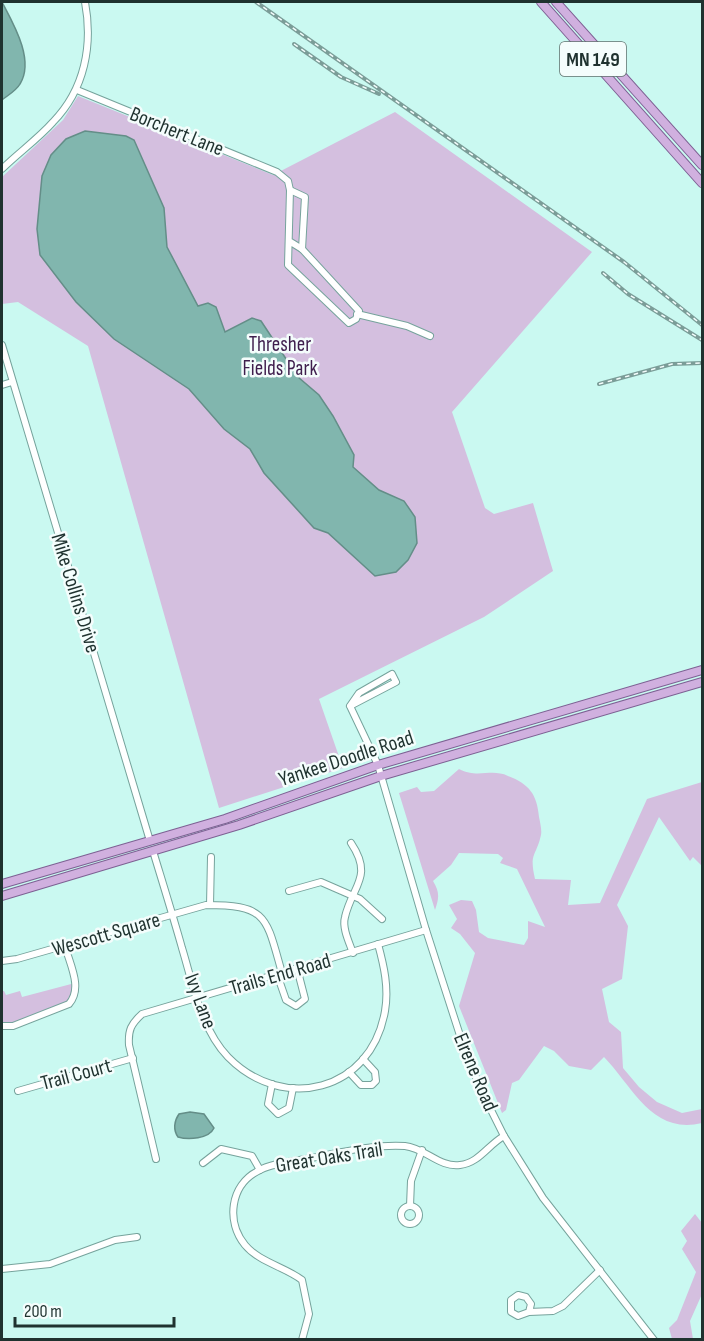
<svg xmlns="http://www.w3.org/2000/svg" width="704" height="1341" font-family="'Sofia Sans Condensed',sans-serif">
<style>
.green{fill:#d4bfdf}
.water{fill:#81b6ae;stroke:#648e88;stroke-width:1.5}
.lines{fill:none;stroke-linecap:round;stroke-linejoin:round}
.minor-casing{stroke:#76a39c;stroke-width:8}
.major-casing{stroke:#7d6193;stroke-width:10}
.minor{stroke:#fff;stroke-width:6}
.major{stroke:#d0b0df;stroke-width:8}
.rail-casing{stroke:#7b9d98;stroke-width:4}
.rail{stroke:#f4fdfc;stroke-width:1.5;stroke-dasharray:4.5;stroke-linecap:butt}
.labels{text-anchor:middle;stroke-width:5;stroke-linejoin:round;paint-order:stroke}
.shield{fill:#f4fdfc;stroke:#5f6f6c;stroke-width:1.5}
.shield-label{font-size:20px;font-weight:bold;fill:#1f322f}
.street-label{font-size:21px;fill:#1f322f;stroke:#f4fdfc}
.park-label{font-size:21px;fill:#3f1e4d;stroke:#f4fdfc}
</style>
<rect width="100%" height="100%" fill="#caf9f1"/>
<g class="green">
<path d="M78,96L273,175L395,112L592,252L452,412L485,508L494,514L533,503L553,571L484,617L319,699L343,768L219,808L88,346L18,302L2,304V177L63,120Z"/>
<path d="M459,769C478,779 491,768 508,776C529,784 537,794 539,817C540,822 542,830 541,835C536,857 529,853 535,879L571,880L568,905L600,903L647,799L702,782V866L693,857L690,861L659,817L617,905L628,926L622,979L602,989L609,1022L621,1032L623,1068L639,1087L657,1102L682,1113L702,1109V1123C652,1135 633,1087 604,1057L591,1070L569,1066L554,1051L544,1046L519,1080L512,1083L506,1110L502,1113L459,1006L475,953L460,934L451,928L457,919L449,905L461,900L472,901L476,910L479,932L488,938L524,945L528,938V921L545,927L517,869L500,863L503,858L498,854L459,853L451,865L433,881C440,892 439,899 435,910L399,793L417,787L421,792L434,791Z"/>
<path d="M75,983L69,1004L13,1026H2V991H4L6,995L20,991L22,997Z"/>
<path d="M695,1214L702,1223V1294L690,1321L693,1339H672L669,1328L677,1320L696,1272L682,1249L687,1241L681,1231Z"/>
</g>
<g class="water">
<path d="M2,2C13,23 35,60 20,84C16,91 8,95 2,100Z"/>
<path d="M85,131L126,136L134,140L164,208L167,247L198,306L208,303L216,307L225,332L252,318L261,321L298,377L319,395L333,416L354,455L353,467L379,490L404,501L415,517L417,543L408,560L396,572L375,576L328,533L314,528L264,473L250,449L224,429L189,389L114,339L76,302L40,255L37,229L42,176L51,155L66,139Z"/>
<path d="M190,1112L204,1114L214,1128C209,1139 188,1140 178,1137C173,1130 174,1121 179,1114Z"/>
</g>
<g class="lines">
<defs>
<g id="minor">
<path d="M77,90L277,172L288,181L290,190L288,265L349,323L356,319L359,311L302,249L289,241"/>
<path d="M2,169C18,153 38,139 53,122C85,89 93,45 85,2"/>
<path d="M290,190L305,197L302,249"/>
<path d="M357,314L407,326L430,336"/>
<path d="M2,345L150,841"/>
<path d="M2,385L12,382"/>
<path d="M350,706L359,693L392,674L396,682L350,706L378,765L426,930L465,1051L482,1092L504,1136L543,1198L654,1340"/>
<path d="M351,843C374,877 352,886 345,917C342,928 349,942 353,953"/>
<path d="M153,851C163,884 173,916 182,948C193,984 201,1029 228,1057C283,1113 371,1092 385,1011C389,988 384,966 378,944"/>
<path d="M289,891L321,882L360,899L382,919"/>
<path d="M210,905L211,857"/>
<path d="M2,961L17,959L206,905C268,905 266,917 282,973"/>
<path d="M277,974L286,1000L296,1006L305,999L297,968"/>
<path d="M2,1026H13L69,1004C83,988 70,965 65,946"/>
<path d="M349,1072L361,1085H372L376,1081L375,1072L363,1059"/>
<path d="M272,1084L268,1104L278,1114L289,1108L293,1088"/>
<path d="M18,1091L133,1058"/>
<path d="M156,1159L129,1045C128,1030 131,1024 142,1014L426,930"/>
<path d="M203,1163L221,1149L252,1156L260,1170"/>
<path d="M410,1206L411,1181L422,1150"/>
<circle cx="410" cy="1215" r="9"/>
<path d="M2,1269L50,1264L115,1240L137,1237"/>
<path d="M529,1312L531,1304L526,1297L518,1295L511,1300V1312L518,1316L529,1312L553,1311L563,1306L600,1270"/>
<path d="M302,1340L309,1314L302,1280C285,1267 259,1262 245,1245C226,1222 230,1185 258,1171C272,1163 291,1162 306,1159C339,1153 372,1144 405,1146C425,1148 440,1168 460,1165C479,1163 488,1145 504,1136"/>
</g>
<g id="major">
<path d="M541,2L702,183"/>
<path d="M556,2L702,165"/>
<path d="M2,884L225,819L378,765L702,670"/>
<path d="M2,896L239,825L381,776L702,682"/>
</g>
</defs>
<use href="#minor" class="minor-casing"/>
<use href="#major" class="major-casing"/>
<use href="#minor" class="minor"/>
<use href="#major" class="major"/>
<defs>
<g id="rail">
<path d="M256,2L624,262L702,325"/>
<path d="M294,44L341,77L379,94"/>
<path d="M603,273L628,294L702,340"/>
<path d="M599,384L672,364L702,363"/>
</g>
</defs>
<use href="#rail" class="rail-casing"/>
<use href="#rail" class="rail"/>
</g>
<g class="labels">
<rect class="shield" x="560" y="42" width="66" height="34" rx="4.5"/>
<g class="shield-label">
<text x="593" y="66">MN 149</text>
</g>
<g class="street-label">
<text transform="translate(177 131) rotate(22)" y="7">Borchert Lane</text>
<text transform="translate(76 593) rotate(73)" y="7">Mike Collins Drive</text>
<text transform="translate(346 758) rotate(-18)" y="7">Yankee Doodle Road</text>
<text transform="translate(106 934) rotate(-16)" y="7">Wescott Square</text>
<text transform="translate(280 974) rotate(-16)" y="7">Trails End Road</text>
<text transform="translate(201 1001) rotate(70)" y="7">Ivy Lane</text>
<text transform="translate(476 1072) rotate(67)" y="7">Elrene Road</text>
<text transform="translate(76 1074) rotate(-15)" y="7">Trail Court</text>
<text transform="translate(329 1157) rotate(-9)" y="7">Great Oaks Trail</text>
</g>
<g class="park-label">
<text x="280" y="351">Thresher<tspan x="280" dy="24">Fields Park</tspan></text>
</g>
</g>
<rect width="704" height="1341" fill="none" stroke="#1f322f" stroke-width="6"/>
<path d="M15 1317v9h159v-9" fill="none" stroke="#1f322f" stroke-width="3"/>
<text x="24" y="1317" font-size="18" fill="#1f322f" stroke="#f4fdfc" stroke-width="4.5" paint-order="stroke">200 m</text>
</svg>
